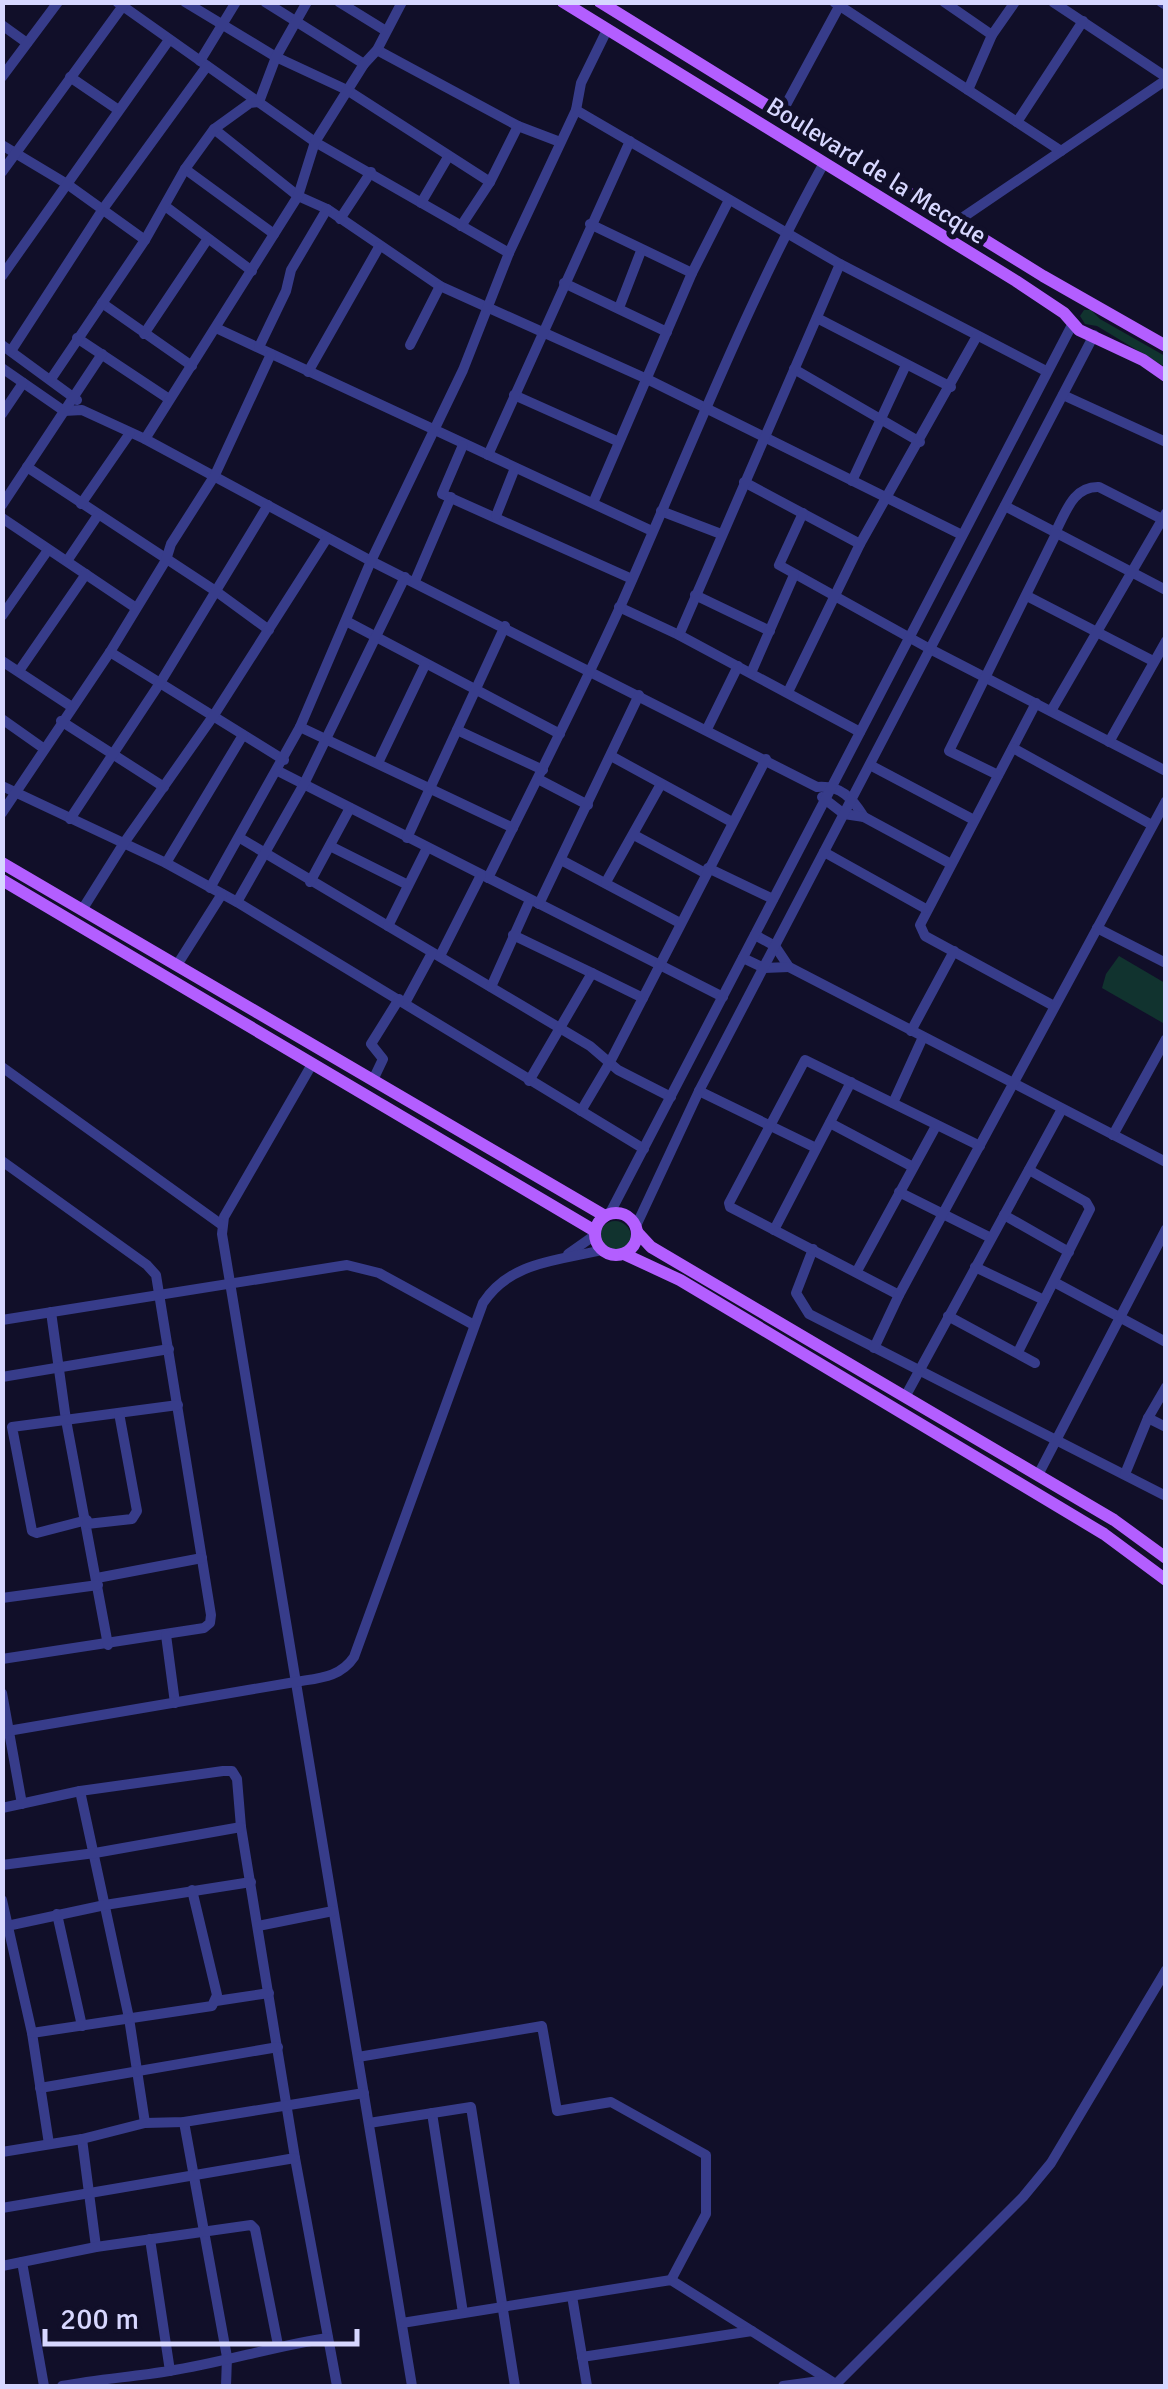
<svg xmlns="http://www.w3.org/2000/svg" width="1168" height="2389" font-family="Signika,sans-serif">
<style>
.green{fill:#11332f}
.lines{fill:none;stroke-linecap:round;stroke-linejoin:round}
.minor{stroke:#373c8a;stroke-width:10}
.major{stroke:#b35eff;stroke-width:12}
.labels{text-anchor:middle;stroke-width:10;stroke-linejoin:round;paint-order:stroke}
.street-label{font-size:25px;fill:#d7d7ff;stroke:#110f29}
</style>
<rect width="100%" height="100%" fill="#110f29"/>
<g class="green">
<path d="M1084,310H1091L1100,319L1165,356V367L1097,326L1085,324L1080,316Z"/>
<path d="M1119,956L1165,983L1163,1023L1102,988L1106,974Z"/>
<circle cx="615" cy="1237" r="16"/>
</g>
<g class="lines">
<g class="minor">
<path d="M117,2L315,142L509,253"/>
<path d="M185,2L276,57L347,90L490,182"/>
<path d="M265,2L364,64"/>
<path d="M339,2L386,31"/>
<path d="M834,2L1061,151"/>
<path d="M944,2L992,35"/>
<path d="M1053,2L1166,77"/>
<path d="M1161,2L1166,5"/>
<path d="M2,25L27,43"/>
<path d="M377,50L518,126L560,142"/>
<path d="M200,61L236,2"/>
<path d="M2,77L58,2"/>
<path d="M70,77L117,109"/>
<path d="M968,90L992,35L1015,2"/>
<path d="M576,110L840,264L1046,371"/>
<path d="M782,112L841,3"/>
<path d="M1017,122L1083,21"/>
<path d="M214,129L298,196L327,209L440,286L647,379L962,535"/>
<path d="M2,145L67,184L145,240"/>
<path d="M185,169L274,234"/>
<path d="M2,172L125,3"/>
<path d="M421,203L448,157"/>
<path d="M165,206L252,271"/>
<path d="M340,219L371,172"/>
<path d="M956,222L1166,80"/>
<path d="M590,224L692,273"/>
<path d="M461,226L490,182L518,126"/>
<path d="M2,276L169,40"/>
<path d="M564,283L667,332"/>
<path d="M102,303L192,366"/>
<path d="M619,308L641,251"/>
<path d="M817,318L951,387"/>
<path d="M216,328L652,531"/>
<path d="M144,334L207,240"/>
<path d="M77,338L169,399"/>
<path d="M2,345L77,400"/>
<path d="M410,345L440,286"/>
<path d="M259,347L286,291L291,270L327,209"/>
<path d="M11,351L103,209L207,66"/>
<path d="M2,368L64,411L82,410L145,439L371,561L817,787C841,785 852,798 864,817"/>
<path d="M794,369L920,442"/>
<path d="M308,372L379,247"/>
<path d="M51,379L145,240L185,169L214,129L250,103L259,102L276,57L307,2"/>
<path d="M514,395L617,441"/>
<path d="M1063,395L1166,442"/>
<path d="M2,414L23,383"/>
<path d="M145,439L298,196L315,142L364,64L377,50L402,2"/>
<path d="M463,445L442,494L632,579"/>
<path d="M488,455L630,141"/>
<path d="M27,467L217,592L269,630"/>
<path d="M852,481L906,365"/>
<path d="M744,482L860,544"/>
<path d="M593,503L692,273L729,200"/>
<path d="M81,504L130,433"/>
<path d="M2,505L102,354"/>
<path d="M1005,506L1166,590"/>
<path d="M661,511L721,534"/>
<path d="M803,513L779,565L930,649L1166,771"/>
<path d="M496,516L515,468"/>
<path d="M2,518L136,608"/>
<path d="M1055,533C1066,512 1073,486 1099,487L1162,519"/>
<path d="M67,561L98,515"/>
<path d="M415,581L451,497"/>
<path d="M695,595L770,631"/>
<path d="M1027,596L1153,661"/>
<path d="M619,607L679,635L860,732"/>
<path d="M2,616L48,550"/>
<path d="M346,621L560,734"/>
<path d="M679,635L840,264"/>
<path d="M110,652L284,760"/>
<path d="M2,661L72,707"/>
<path d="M19,671L86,574"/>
<path d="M751,673L794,575"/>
<path d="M788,692L860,544L977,336"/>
<path d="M1036,703L920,925L925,936L1054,1006"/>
<path d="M1051,711L1166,513"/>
<path d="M2,719L43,748"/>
<path d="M61,721L164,787"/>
<path d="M300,727L513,828"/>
<path d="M707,729L738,666"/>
<path d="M457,730L543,770"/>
<path d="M1109,742L1166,641"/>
<path d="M1013,748L1152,825"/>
<path d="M611,756L732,822"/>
<path d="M378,763L425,665"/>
<path d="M870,765L974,820"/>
<path d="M278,771L723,997"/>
<path d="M998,775L949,751L1056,534"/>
<path d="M538,779L588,805"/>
<path d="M2,786L166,863L237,902L644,1149"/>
<path d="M822,797L844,814L864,817L951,864"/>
<path d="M2,813L110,652L166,560L171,544L215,475L271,354"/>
<path d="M70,819L160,683L268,505"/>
<path d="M634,835L705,873"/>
<path d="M240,838L590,1046L618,1070L671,1097"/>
<path d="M407,838L505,626"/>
<path d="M330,846L408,885"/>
<path d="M824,852L926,909"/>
<path d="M563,861L680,923"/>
<path d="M166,863L243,735"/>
<path d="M708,868L773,899"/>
<path d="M488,878C533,787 579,697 621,605C687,457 745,305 824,163"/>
<path d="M310,882L350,808"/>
<path d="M606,882L661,784"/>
<path d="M210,888L300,727L371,561L463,370L509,253L576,110L581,83L607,30"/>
<path d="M237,902L304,784L405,577"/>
<path d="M539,904L639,695"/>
<path d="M82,910L124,843L214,715L327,538"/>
<path d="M388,926L427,848"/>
<path d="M1097,928L1166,963"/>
<path d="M513,935L592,973L529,1081"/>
<path d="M755,935L775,946L789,967L1166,1162"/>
<path d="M440,956L481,875"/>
<path d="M743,958L764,968L789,967"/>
<path d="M177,965L222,894"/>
<path d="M592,973L643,998"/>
<path d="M491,987L530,900"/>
<path d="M405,1003L432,953"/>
<path d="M911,1031L954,951"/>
<path d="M311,1066L224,1217L222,1234L412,2386"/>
<path d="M2,1067L222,1225"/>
<path d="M373,1080L383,1059L371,1044L399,999"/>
<path d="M699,1091L816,1148"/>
<path d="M893,1103L923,1037"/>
<path d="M581,1111L610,1062L766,759"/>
<path d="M830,1123L913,1167"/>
<path d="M1113,1135L1166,1039"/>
<path d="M2,1161L147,1265L156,1275L211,1615L210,1623L204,1628L2,1659"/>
<path d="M899,1192L991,1238"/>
<path d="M610,1213L1073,323"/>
<path d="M1004,1215L1069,1252"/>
<path d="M636,1226L699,1091L1094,335"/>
<path d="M774,1230L851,1082"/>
<path d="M813,1249L796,1293L809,1314L1166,1496"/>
<path d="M568,1254L595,1235"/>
<path d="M975,1267L1044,1300"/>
<path d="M857,1271L936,1126"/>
<path d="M1054,1282L1166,1342"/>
<path d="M899,1295L730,1207L729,1203L805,1060L980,1146"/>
<path d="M51,1312L66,1420L108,1645"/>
<path d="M948,1316L1035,1363"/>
<path d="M2,1320L347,1265L379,1273L474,1325"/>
<path d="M874,1348L899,1295L1166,801"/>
<path d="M1018,1352L1090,1209L1086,1202L1029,1170"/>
<path d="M2,1377L169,1349"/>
<path d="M905,1397L1062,1109"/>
<path d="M1148,1418L1166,1427"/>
<path d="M1125,1474L1148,1418L1166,1387"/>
<path d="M1038,1475L1166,1229"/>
<path d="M87,1520L37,1533L32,1531L12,1427L178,1405"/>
<path d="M87,1524L132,1519L137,1511L119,1413"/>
<path d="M97,1578L202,1558"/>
<path d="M2,1598L98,1585"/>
<path d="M166,1635L175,1703"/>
<path d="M2,1693L22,1804"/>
<path d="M2,1732L295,1682C318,1678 340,1678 354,1657L483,1303C511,1261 557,1261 602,1250"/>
<path d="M80,1791L129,2018L145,2123"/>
<path d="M2,1808L80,1791L223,1771H232L237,1779L241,1827L295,2158L337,2386"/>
<path d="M2,1865L95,1853L241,1827"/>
<path d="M2,1900L32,2033L49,2144"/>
<path d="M57,1914L82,2026"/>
<path d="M7,1926L105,1905L251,1882"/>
<path d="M258,1926L333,1911"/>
<path d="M216,2001L269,1993"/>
<path d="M32,2033L212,2006L217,1995L192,1890"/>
<path d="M358,2057L542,2026L557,2111L611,2102L706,2155V2214L671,2280"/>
<path d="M40,2088L278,2047"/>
<path d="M432,2113L463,2313"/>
<path d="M184,2122L227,2357L226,2386"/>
<path d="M369,2123L471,2107L515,2386"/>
<path d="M82,2139L96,2247"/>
<path d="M2,2152L82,2139L145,2123L184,2122L364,2093"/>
<path d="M2,2208L295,2158"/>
<path d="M150,2239L170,2371"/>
<path d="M22,2262L44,2386"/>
<path d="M2,2266L96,2247L251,2225L255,2229L278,2345"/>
<path d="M572,2296L587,2386"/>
<path d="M402,2323L671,2280L834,2383"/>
<path d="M582,2357L752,2331"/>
<path d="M62,2386C97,2379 133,2377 169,2371C222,2363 274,2346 328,2338"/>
<path d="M783,2386L827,2380"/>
<path d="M834,2386L1023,2197L1051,2163L1166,1970"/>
</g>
<g class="major">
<path d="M563,2L1016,281L1064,313L1079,330L1143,360L1166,376"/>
<path d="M600,2L1043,276L1166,346"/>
<path d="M2,863L605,1216"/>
<path d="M2,880L595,1231"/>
<circle cx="616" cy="1234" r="21"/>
<path d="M638,1233L651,1247L1114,1520L1166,1558"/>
<path d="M624,1254L680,1280L1104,1534L1166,1580"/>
</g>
</g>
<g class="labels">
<g class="street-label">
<text transform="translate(877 170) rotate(32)" y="9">Boulevard de la Mecque</text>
</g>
</g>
<rect width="1168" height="2389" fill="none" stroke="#d7d7ff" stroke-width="10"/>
<path d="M45 2329v15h312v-15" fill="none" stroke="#d7d7ff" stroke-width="5"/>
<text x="60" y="2329" font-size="30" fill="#d7d7ff" stroke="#110f29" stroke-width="8" paint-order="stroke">200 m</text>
</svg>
